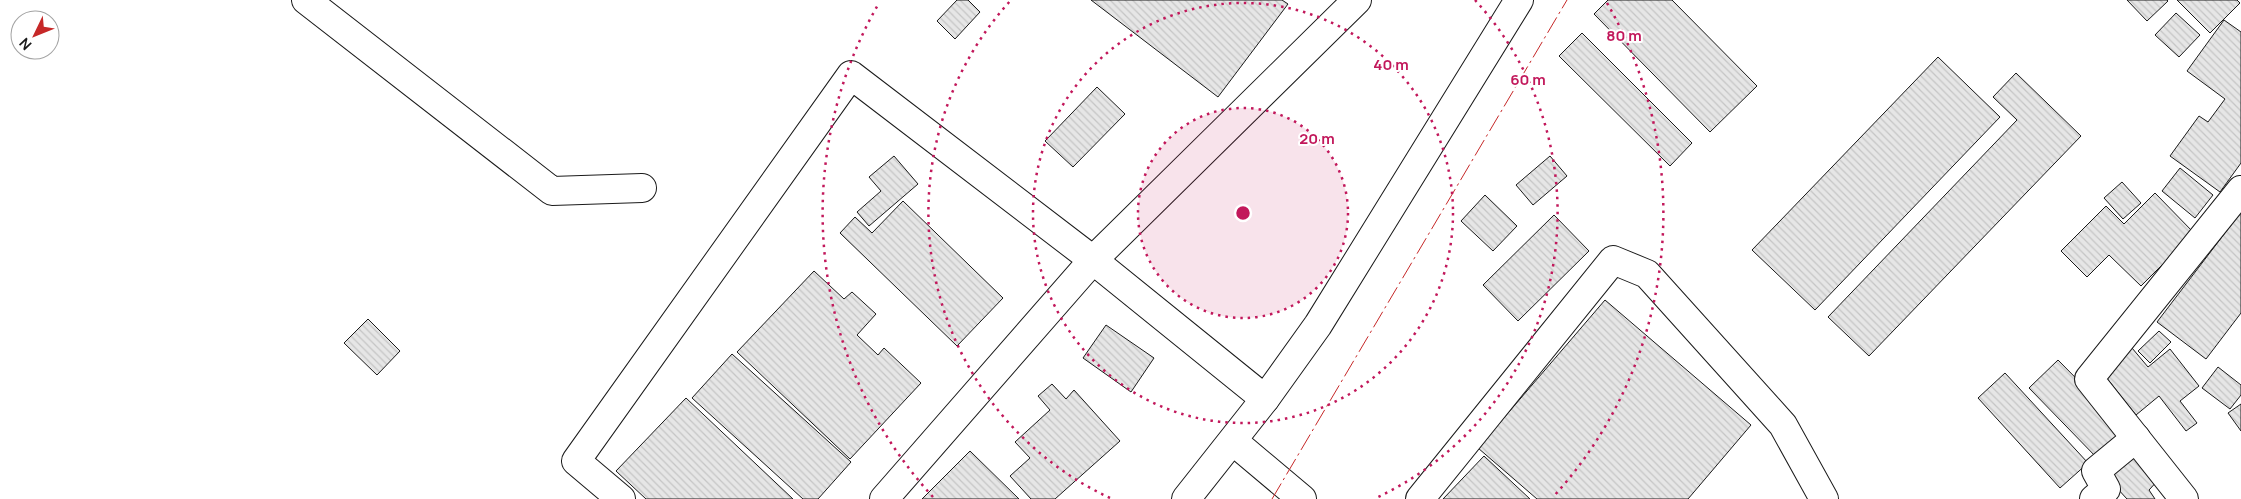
<svg xmlns="http://www.w3.org/2000/svg" width="2241" height="499" font-family="Manrope,sans-serif">
<style>
.building{fill:url(#building-back-hatch);stroke:#1a1a1a}
.lines{fill:none;stroke-linecap:round;stroke-linejoin:round}
.minor-casing{stroke:#1a1a1a;stroke-width:30}
.minor{stroke:#fff;stroke-width:28}
.power{stroke:#c62828;stroke-width:1;stroke-dasharray:18 4 2.5 4;stroke-linecap:butt}
.ring{fill:none;stroke:#c2185b;stroke-width:2.5;stroke-dasharray:2.5 5}
.centre{fill:#c2185b;stroke:#fff;stroke-width:2.5}
.ring-label{font-size:15px;text-anchor:middle;font-weight:bold;fill:#c2185b;stroke:#fff;stroke-width:4;stroke-linejoin:round;paint-order:stroke}
</style>
<defs>
<pattern id="building-back-hatch" width="6" height="6" patternUnits="userSpaceOnUse" patternTransform="scale(1.25)"><rect width="6" height="6" fill="#e6e6e6"/><path d="M-1 5l2 2M0 0l6 6M5-1l2 2" fill="none" stroke="#c5c5c5"/></pattern>
</defs>
<rect width="100%" height="100%" fill="#fff"/>
<g class="building">
<path d="M957,0H968L980,12L955,39L937,21Z"/>
<path d="M1091,0H1282L1288,4L1218,97Z"/>
<path d="M1608,0H1672L1757,86L1710,132L1594,14Z"/>
<path d="M2127,0H2167L2168,1L2147,21Z"/>
<path d="M2177,0H2237L2240,3L2210,33Z"/>
<path d="M2176,13L2200,35L2179,57L2155,35Z"/>
<path d="M2224,20L2241,32V163L2220,192L2170,156L2199,116L2208,122L2225,99L2187,71Z"/>
<path d="M1582,33L1692,143L1670,166L1559,56Z"/>
<path d="M1938,57L2000,117L1815,310L1752,250Z"/>
<path d="M2016,73L2081,136L1869,356L1828,317L2017,120L1993,97Z"/>
<path d="M1097,87L1125,114L1073,167L1045,141Z"/>
<path d="M894,156L918,184L869,226L857,212L881,191L869,177Z"/>
<path d="M1550,156L1567,176L1533,205L1516,185Z"/>
<path d="M2180,168L2213,195L2195,218L2162,191Z"/>
<path d="M2122,182L2141,203L2123,219L2104,198Z"/>
<path d="M2155,193L2194,233L2141,286L2109,255L2087,277L2061,251L2106,206L2124,224Z"/>
<path d="M1485,195L1517,226L1493,251L1461,221Z"/>
<path d="M903,201L1003,298L957,346L840,233L855,217L872,233Z"/>
<path d="M2241,212V313L2206,359L2157,322Z"/>
<path d="M1554,215L1589,251L1518,321L1483,285Z"/>
<path d="M814,271L844,299L852,292L876,314L857,335L878,355L884,348L921,383L850,459L737,352Z"/>
<path d="M1605,300L1751,425L1688,499H1537L1478,448Z"/>
<path d="M368,319L400,351L377,375L344,343Z"/>
<path d="M1106,325L1154,358L1131,392L1083,358Z"/>
<path d="M2159,331L2171,342L2150,363L2138,351Z"/>
<path d="M2132,348L2148,367L2170,349L2199,386L2180,401L2197,423L2186,431L2159,396L2136,415L2102,372Z"/>
<path d="M732,354L851,462L818,499H803L692,398Z"/>
<path d="M2058,360L2128,431L2099,460L2029,388Z"/>
<path d="M2218,367L2241,385V395L2230,409L2202,388Z"/>
<path d="M2005,373L2088,463L2060,488L1978,398Z"/>
<path d="M1052,384L1066,399L1074,390L1120,441L1055,499H1031L1010,476L1030,458L1015,442L1050,410L1038,396Z"/>
<path d="M686,398L793,499H646L616,471Z"/>
<path d="M2241,404V431L2228,413Z"/>
<path d="M2136,450L2160,478L2149,490L2155,499H2127L2105,475Z"/>
<path d="M970,451L1019,499H922Z"/>
<path d="M1484,456L1530,499H1443Z"/>
</g>
<g class="lines">
<defs>
<g id="minor">
<path d="M306,0L552,191L642,188"/>
<path d="M1233,441L1302,499"/>
<path d="M621,499L576,461L851,75L1093,260L1265,399L1318,325L1519,0"/>
<path d="M884,499L1093,260L1357,0"/>
<path d="M1186,499L1265,399"/>
<path d="M1420,499L1613,260L1647,274L1783,425L1824,499"/>
<path d="M2094,499L2106,489L2096,471L2136,438"/>
<path d="M2184,499L2089,379L2241,190"/>
</g>
</defs>
<use href="#minor" class="minor-casing"/>
<use href="#minor" class="minor"/>
<path class="power" d="M1272,499L1567,0"/>
</g>
<circle cx="1243" cy="213" r="105" fill="#c2185b" fill-opacity=".12"/>
<g class="ring">
<circle cx="1243" cy="213" r="105"/>
<circle cx="1243" cy="213" r="210"/>
<path d="M1110 498A315 315 0 0 1 1011 0M1475 0A315 315 0 0 1 1376 498"/>
<path d="M933 497A420 420 0 0 1 879 3M1607 3A420 420 0 0 1 1553 497"/>
</g>
<circle cx="1243" cy="213" r="8" class="centre"/>
<g class="ring-label">
<text x="1624" y="41">80 m</text>
<text x="1391" y="70">40 m</text>
<text x="1528" y="85">60 m</text>
<text x="1317" y="144">20 m</text>
</g>
<g transform="translate(35 35) rotate(227)"><circle r="24" fill="#ffffff" stroke="#a3a3a3"/>
<path d="M0-4L9 19L0 12L-9 19Z" fill="#c62828"/>
<text y="-8" font-size="14" font-weight="bold" text-anchor="middle" fill="#1a1a1a">N</text>
</g>
</svg>
